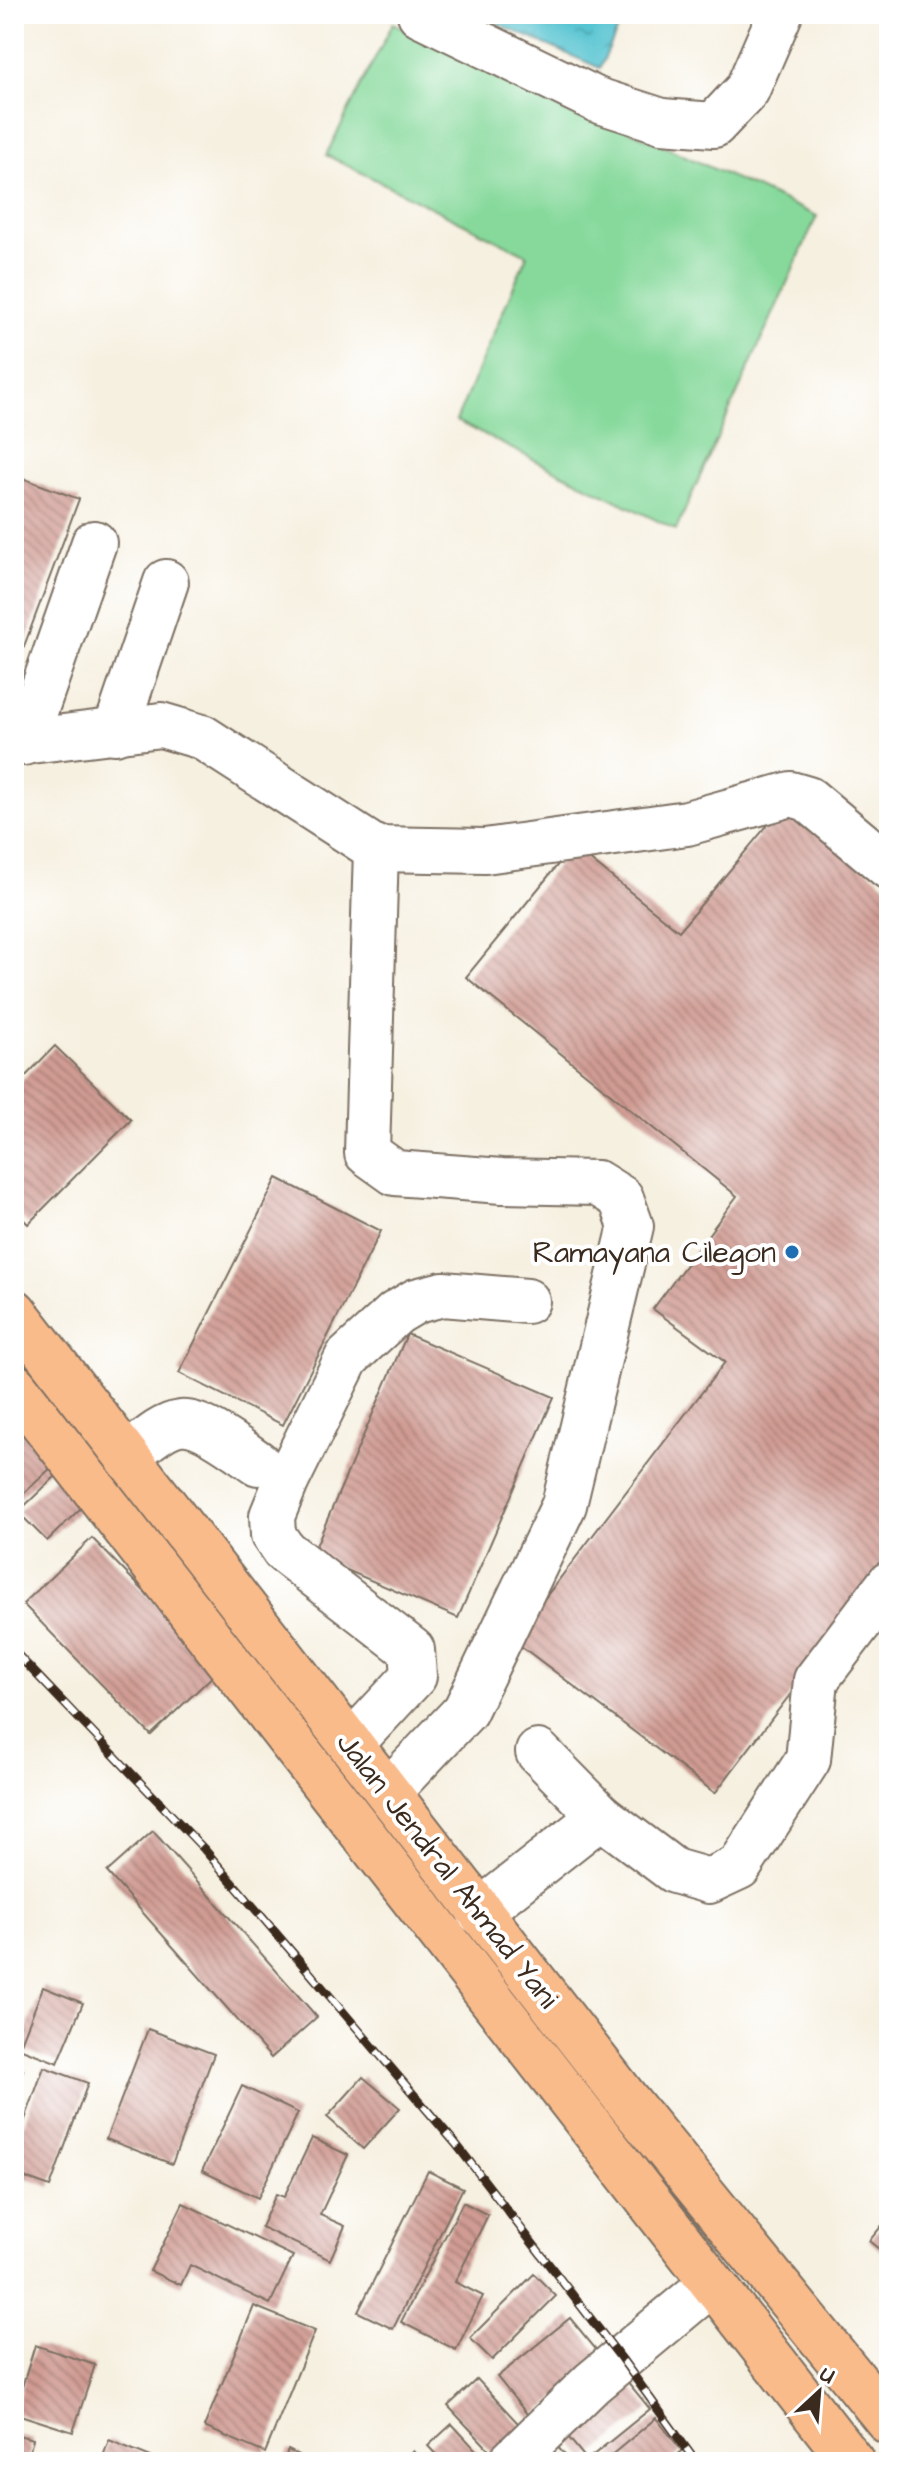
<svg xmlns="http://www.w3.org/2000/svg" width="903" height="2476" font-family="'Architects Daughter',sans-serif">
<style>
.grass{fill:#86d99b;stroke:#60825c;stroke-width:2}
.water{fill:url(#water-ripples);stroke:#4a7878;stroke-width:2}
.building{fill:url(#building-back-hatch)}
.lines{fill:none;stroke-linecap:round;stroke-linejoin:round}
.minor-casing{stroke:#7c6f62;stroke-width:48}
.highway-casing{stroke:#7c6f62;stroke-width:48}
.minor{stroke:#fff;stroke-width:44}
.highway{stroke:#fabb8b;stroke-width:44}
.rail-casing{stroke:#3b2a1e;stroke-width:9}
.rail{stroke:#fff;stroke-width:6;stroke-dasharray:18;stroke-linecap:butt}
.poi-dot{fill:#1f6fb2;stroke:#fff;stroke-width:3}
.labels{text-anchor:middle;stroke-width:8;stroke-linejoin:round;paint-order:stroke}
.poi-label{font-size:30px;fill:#3b2a1e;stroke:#fff;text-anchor:end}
.street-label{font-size:30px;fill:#3b2a1e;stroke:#fff}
</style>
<defs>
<pattern id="water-ripples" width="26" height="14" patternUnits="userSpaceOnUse" patternTransform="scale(2)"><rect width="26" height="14" fill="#59c5d2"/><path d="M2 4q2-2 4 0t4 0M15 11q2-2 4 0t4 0" fill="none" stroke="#4ea9b4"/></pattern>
<pattern id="building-back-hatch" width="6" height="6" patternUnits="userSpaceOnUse" patternTransform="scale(2)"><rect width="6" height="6" fill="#d09b93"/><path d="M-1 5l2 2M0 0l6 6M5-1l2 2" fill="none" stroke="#aa7f77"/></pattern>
</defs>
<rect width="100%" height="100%" fill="#fff"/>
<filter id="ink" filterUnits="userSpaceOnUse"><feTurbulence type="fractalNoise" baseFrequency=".0125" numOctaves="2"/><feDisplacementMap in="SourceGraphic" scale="16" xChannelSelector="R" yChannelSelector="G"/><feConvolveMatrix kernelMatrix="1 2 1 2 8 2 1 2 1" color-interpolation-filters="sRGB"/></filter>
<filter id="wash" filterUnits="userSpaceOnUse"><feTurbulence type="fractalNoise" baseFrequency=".006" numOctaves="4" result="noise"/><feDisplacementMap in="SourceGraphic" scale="32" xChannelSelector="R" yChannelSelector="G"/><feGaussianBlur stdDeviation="1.8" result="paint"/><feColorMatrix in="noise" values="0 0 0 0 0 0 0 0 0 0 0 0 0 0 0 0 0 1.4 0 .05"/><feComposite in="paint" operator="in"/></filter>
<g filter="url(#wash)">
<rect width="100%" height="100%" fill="#f6f0e0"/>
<path class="grass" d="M393,23L817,216L676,530L456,421L527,255L326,155Z"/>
<path class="water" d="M475,14H625L600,68Z"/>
<g id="blocks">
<g class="building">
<path d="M14,475L79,499L23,649L14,645Z"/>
<path d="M786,803L889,888V1565L715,1793L513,1640L725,1362L653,1309L737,1196L466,977L573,846L679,931Z"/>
<path d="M55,1046L131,1120L28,1224L14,1210V1088Z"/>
<path d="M277,1178L381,1231L283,1425L179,1373Z"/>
<path d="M407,1334L554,1397L458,1618L312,1555Z"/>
<path d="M19,1425L56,1463L14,1503V1429Z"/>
<path d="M57,1475L85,1504L47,1541L18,1512Z"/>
<path d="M92,1538L220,1669L151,1735L23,1604Z"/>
<path d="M153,1831L317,2017L271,2058L107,1872Z"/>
<path d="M43,1987L83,2003L58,2063L19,2048Z"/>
<path d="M148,2029L214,2054L172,2164L106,2139Z"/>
<path d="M14,2067L23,2070L15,2096H14Z"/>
<path d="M44,2067L88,2083L50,2187L14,2174V2150Z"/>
<path d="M363,2077L400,2108L363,2149L327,2117Z"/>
<path d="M242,2086L298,2113L258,2198L202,2171Z"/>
<path d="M312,2138L348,2155L320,2215L345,2226L330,2260L261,2227L276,2194L284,2197Z"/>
<path d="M428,2171L463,2188L393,2329L358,2312Z"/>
<path d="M463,2202L488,2215L455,2282L483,2296L456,2350L401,2322Z"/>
<path d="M183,2203L293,2256L270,2304L190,2265L181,2285L150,2271Z"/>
<path d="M889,2217V2257L869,2241Z"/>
<path d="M534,2274L556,2296L492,2360L470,2338Z"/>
<path d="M254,2306L315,2331L265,2453L204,2427Z"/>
<path d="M570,2318L604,2359L531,2419L497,2377Z"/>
<path d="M35,2345L95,2365L73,2432L14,2413Z"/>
<path d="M618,2370L650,2409L587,2460L555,2421Z"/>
<path d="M477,2379L529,2435L500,2461L448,2406Z"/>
<path d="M656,2418L682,2451L669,2462H603Z"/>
<path d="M452,2424L487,2462H443L428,2446Z"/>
<path d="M14,2434L33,2439L27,2462H14Z"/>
<path d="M549,2437L571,2462H521Z"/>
<path d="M109,2440L156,2459L155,2462H101Z"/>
<path d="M288,2450L312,2462H283Z"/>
<path d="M413,2451L423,2462H401Z"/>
</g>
</g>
</g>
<g filter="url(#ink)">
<use href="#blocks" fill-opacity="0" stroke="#7c6f62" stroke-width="2"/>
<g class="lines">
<defs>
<g id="minor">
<path d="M420,14L597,100L662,121L714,125L747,90L780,14"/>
<path d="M115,732L166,582"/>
<path d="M14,743L161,725L202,737L376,849L485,851L687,823L791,794L808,799L889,867"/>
<path d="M24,743L94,543"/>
<path d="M376,849L367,1153L395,1173L502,1181L597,1183L621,1198L631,1226L564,1505L465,1711L388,1792"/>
<path d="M127,1456C142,1445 162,1425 180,1423C202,1420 240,1451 258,1463"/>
<path d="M351,1744L414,1676L412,1650L284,1551L273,1535L272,1516L286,1482L347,1358L396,1313L416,1301L443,1294L527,1301"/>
<path d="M538,1752L601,1816L674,1871L709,1881L739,1867L808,1760L816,1680L889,1584"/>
<path d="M479,1912L601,1816"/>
<path d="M511,2462L592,2383L712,2283"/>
</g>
<g id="highway">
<path d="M14,1311L625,2098L889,2422"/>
<path d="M14,1386L852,2462"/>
</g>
</defs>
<use href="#minor" class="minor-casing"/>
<use href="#highway" class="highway-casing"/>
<use href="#minor" class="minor"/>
<use href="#highway" class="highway"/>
<defs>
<path id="rail" d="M14,1651L204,1849L456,2144L621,2358L696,2462"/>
</defs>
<use href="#rail" class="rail-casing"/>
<use href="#rail" class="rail"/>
</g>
</g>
<circle class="poi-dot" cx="792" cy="1252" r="8"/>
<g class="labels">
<g class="poi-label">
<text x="776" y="1262">Ramayana Cilegon</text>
</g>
<g class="street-label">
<text transform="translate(448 1870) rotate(52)" y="10">Jalan Jendral Ahmad Yani</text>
</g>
</g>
<rect width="903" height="2476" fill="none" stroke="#fff" stroke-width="48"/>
<g transform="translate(819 2392) rotate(26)" stroke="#ffffff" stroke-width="6" paint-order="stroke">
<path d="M0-6L14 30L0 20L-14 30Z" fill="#3b2a1e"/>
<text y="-12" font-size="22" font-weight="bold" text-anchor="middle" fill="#3b2a1e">U</text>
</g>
</svg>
